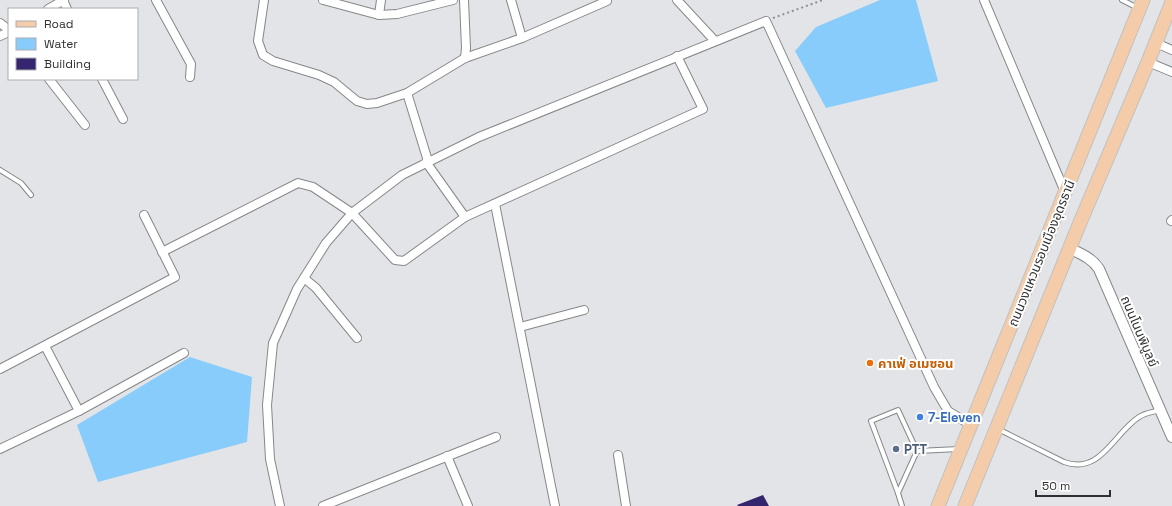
<svg xmlns="http://www.w3.org/2000/svg" width="1172" height="506" font-family="'Space Grotesk','Noto Sans Thai',sans-serif">
<style>
.water{fill:#88ccfc}
.building{fill:#35246e}
.lines{fill:none;stroke-linecap:round;stroke-linejoin:round}
.service-casing{stroke:#858789;stroke-width:6}
.minor-casing{stroke:#858789;stroke-width:10}
.tertiary-casing{stroke:#858789;stroke-width:12}
.primary-casing{stroke:#c1c1c2;stroke-width:15}
.path{stroke:#909093;stroke-width:2;stroke-dasharray:2 3;stroke-linecap:butt}
.service{stroke:#fff;stroke-width:4}
.minor{stroke:#fff;stroke-width:8}
.tertiary{stroke:#fff;stroke-width:10}
.primary{stroke:#f4cca9;stroke-width:13}
.food-dot{fill:#e8710a;stroke:#fff;stroke-width:1.5}
.shop-dot{fill:#3f7fe0;stroke:#fff;stroke-width:1.5}
.service-dot{fill:#5c6f8a;stroke:#fff;stroke-width:1.5}
.labels{text-anchor:middle;stroke-width:4;stroke-linejoin:round;paint-order:stroke}
.street-label{font-size:13px;fill:#303032;stroke:#fff}
.food-label{font-size:13px;font-weight:bold;fill:#c56008;stroke:#fff;text-anchor:start}
.shop-label{font-size:13px;font-weight:bold;fill:#366cbe;stroke:#fff;text-anchor:start}
.service-label{font-size:13px;font-weight:bold;fill:#4e5e75;stroke:#fff;text-anchor:start}
</style>
<rect width="100%" height="100%" fill="#e3e4e7"/>
<g class="water">
<path d="M880,0H916L938,81L826,108L795,51L816,27Z"/>
<path d="M190,357L252,377L247,442L98,482L77,425Z"/>
</g>
<path class="building" d="M763,495L769,506H738L737,505Z"/>
<g class="lines">
<defs>
<g id="service">
<path d="M1122,0L1138,8"/>
<path d="M0,170L21,183L31,195"/>
<path d="M998,429L1064,462C1101,475 1113,434 1139,417C1145,413 1153,412 1160,410"/>
<path d="M898,493L871,421L898,410L917,451"/>
<path d="M902,506L898,493L917,451L959,449"/>
</g>
<g id="minor">
<path d="M63,0L67,9"/>
<path d="M156,0L191,64L190,77"/>
<path d="M264,0L258,41L263,55L273,61L319,75L334,82L357,101L367,104L377,103L407,93L465,58L522,38L607,1"/>
<path d="M323,0L379,15L397,14L453,0"/>
<path d="M464,0L466,48L465,58"/>
<path d="M511,0L522,38"/>
<path d="M677,0L715,41"/>
<path d="M984,0L1065,192"/>
<path d="M48,9L64,0"/>
<path d="M379,15L381,0"/>
<path d="M0,23L9,30"/>
<path d="M0,36L9,32"/>
<path d="M1156,43L1172,50"/>
<path d="M1148,62L1172,72"/>
<path d="M49,79L85,125"/>
<path d="M102,79L123,119"/>
<path d="M407,93L428,161"/>
<path d="M426,162L465,217"/>
<path d="M495,204L555,506"/>
<path d="M1171,221L1172,220"/>
<path d="M162,252L298,183L313,187L352,213L395,260L404,261L465,217L703,109L677,56"/>
<path d="M304,278L316,288L357,338"/>
<path d="M520,327L584,310"/>
<path d="M45,346L79,411"/>
<path d="M0,369L175,277L144,215"/>
<path d="M0,449L79,411L184,353"/>
<path d="M618,455L626,506"/>
<path d="M447,456L468,506"/>
<path d="M280,506L270,459L267,405L273,343L297,289L304,278L326,243L352,213L402,175L479,137L766,21L934,387L948,411L971,425"/>
<path d="M323,506L496,437"/>
</g>
<path id="tertiary" d="M1069,248C1081,254 1092,258 1099,269L1172,437"/>
<g id="primary">
<path d="M938,506L1143,0"/>
<path d="M965,506L1079,225L1148,62L1172,2"/>
</g>
</defs>
<use href="#service" class="service-casing"/>
<use href="#minor" class="minor-casing"/>
<use href="#tertiary" class="tertiary-casing"/>
<use href="#primary" class="primary-casing"/>
<path class="path" d="M773,18L823,0"/>
<use href="#service" class="service"/>
<use href="#minor" class="minor"/>
<use href="#tertiary" class="tertiary"/>
<use href="#primary" class="primary"/>
</g>
<circle class="food-dot" cx="870" cy="363" r="4"/>
<circle class="shop-dot" cx="920" cy="417" r="4"/>
<circle class="service-dot" cx="896" cy="449" r="4"/>
<g class="labels">
<g class="street-label">
<text transform="translate(1041 253) rotate(-68)" y="5">ถนนวงแหวนรอบเมืองอุดรธานี</text>
<text transform="translate(1140 331) rotate(67)" y="5">ถนนโนนพิบูลย์</text>
</g>
<g class="food-label">
<text x="878" y="368">คาเฟ่ อเมซอน</text>
</g>
<g class="shop-label">
<text x="928" y="422">7-Eleven</text>
</g>
<g class="service-label">
<text x="904" y="454">PTT</text>
</g>
</g>
<rect x="8" y="8" width="130" height="72" fill="#ffffff" stroke="#acacad"/>
<rect x="16" y="21" width="20" height="6" fill="#f4cca9" stroke="#acacad"/>
<text x="44" y="28" font-size="12" fill="#303032">Road</text>
<rect x="16" y="38" width="20" height="12" fill="#88ccfc" stroke="#acacad"/>
<text x="44" y="48" font-size="12" fill="#303032">Water</text>
<rect x="16" y="58" width="20" height="12" fill="#35246e" stroke="#acacad"/>
<text x="44" y="68" font-size="12" fill="#303032">Building</text>
<path d="M1036 490v6h74v-6" fill="none" stroke="#303032" stroke-width="2"/>
<text x="1042" y="490" font-size="12" fill="#303032" stroke="#ffffff" stroke-width="3" paint-order="stroke">50 m</text>
</svg>
